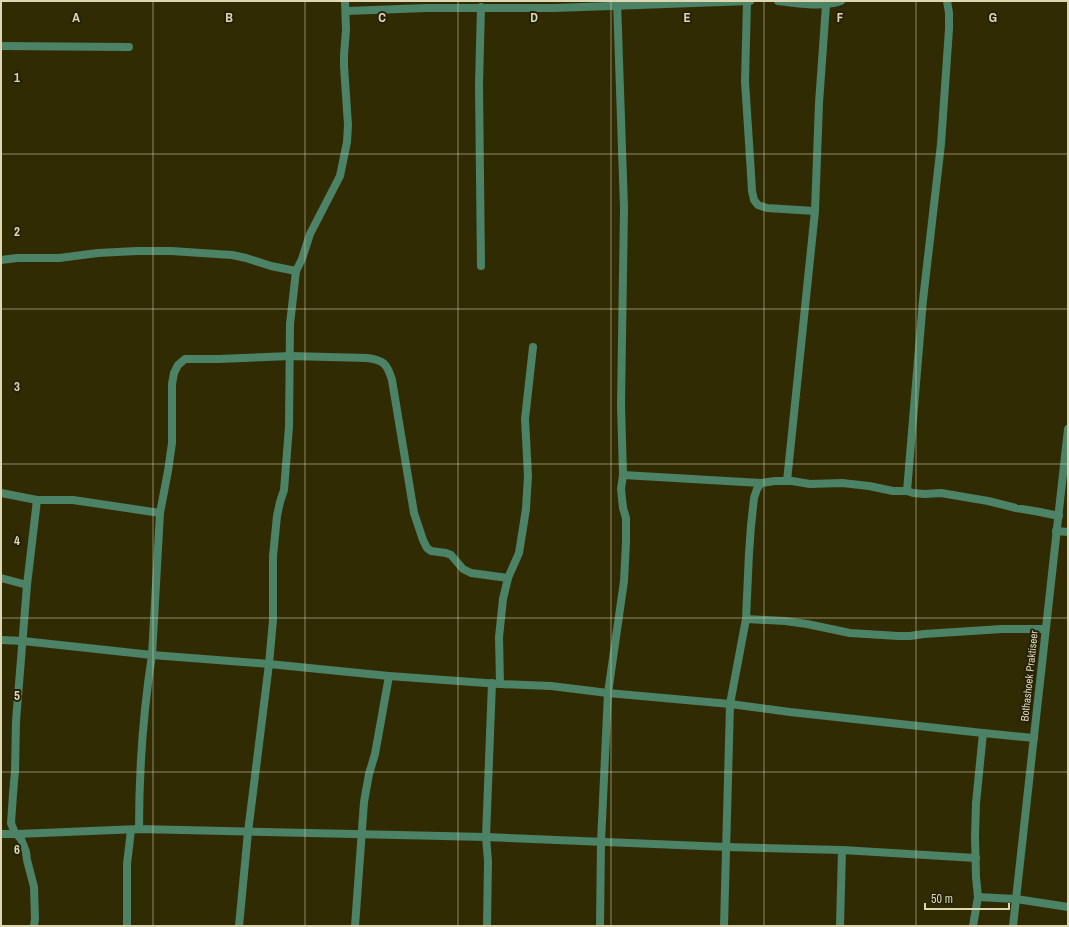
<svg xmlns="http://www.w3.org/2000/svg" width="1069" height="927" font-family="'Archivo Narrow',sans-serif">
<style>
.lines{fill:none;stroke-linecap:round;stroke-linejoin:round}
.minor{stroke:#4c8266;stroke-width:8}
.tertiary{stroke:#4c8266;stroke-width:8}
.grid{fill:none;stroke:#ddd7b4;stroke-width:1;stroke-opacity:0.55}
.labels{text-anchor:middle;stroke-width:4;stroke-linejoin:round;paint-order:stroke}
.street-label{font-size:11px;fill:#ddd7b4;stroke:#25210a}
.grid-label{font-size:13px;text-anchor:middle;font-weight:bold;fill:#ddd7b4;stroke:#25210a;stroke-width:4;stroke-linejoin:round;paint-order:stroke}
</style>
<rect width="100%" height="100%" fill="#312b03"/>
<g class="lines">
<g class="minor">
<path d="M747,1L745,81L751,174L752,191L754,200L758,205L767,208L815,211"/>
<path d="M778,1C799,3 821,8 841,1"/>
<path d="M346,11L426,8H554L750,1"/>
<path d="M1,46L129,47"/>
<path d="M1,260L17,258H59L98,253L137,251H171L232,255L246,258L271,266L296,271"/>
<path d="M481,266L479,85L481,7"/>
<path d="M623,475L761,483"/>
<path d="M787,481L815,211L819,103L826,5"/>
<path d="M907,491L923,300L941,144L949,29V13L947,1"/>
<path d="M1,493L37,500H73L160,513"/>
<path d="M1056,531L1068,532"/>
<path d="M1,578L27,585"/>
<path d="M746,619L785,621L807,624L850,633L898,636H910L924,634L1002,629H1045"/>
<path d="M1,640L23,641L152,655L269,664L389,676L500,684L551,686L608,693L730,704L790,712L983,733L1034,738"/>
<path d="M500,684L499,637L503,599L508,578L519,553L526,509L528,476L525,419L533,347"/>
<path d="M139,829C139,771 143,713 152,655L160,513L168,471L172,443V384L174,373L178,365L185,359H218L290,356L367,358C383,360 387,363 392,380L414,513L423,540L427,548L431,551L446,553L451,555L463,569L471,573L508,578"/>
<path d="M1,834H17L139,829L486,837L727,847L842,850L976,858"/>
<path d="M978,897L1016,899L1068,907"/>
<path d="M34,926L35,919L34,887L27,860L26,852L21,839L14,831L11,823L13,794L15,771L16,721L27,585L37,500"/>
<path d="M127,926V864L131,830"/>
<path d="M239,926L248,832L269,664L273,620V556L277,516L280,502L284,490L289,427L290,324L294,289L296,271L302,259L310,234L340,176L347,142L348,125L344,66V55L346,30L345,1"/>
<path d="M355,926L364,802L369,774L375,754L389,676"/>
<path d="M487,926L488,861L486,837L492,683"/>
<path d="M600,926L601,842L608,693L624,581L626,542V518L623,508L621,489L623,475L621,405L624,208L617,1"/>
<path d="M724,926L730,704L746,619L749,553L751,526L754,498L757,489L761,483L775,481H792L810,484L842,483L869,486L893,491H907L913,493L925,494L941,493L988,501L1016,508L1040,512L1059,516"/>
<path d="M840,926L842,850"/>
<path d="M973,926L978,897L976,877L975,837L976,803L983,733"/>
</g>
<path class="tertiary" d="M1013,926L1068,429"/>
</g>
<path class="grid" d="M153,1V926M305,1V926M458,1V926M611,1V926M764,1V926M916,1V926M1,154H1068M1,309H1068M1,464H1068M1,618H1068M1,772H1068"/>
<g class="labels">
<g class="street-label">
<text transform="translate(1029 676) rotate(-84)" y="4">Bothashoek Praktiseer</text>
</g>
</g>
<g class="grid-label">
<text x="76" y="22">A</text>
<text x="229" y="22">B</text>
<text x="382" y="22">C</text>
<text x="534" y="22">D</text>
<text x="687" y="22">E</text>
<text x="840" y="22">F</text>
<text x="993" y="22">G</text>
<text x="17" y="82">1</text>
<text x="17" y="236">2</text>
<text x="17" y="391">3</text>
<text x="17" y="545">4</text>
<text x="17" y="700">5</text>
<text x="17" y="854">6</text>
</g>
<rect width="1069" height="927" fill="none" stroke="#ddd7b4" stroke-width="4"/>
<path d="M925 903v6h84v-6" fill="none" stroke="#ddd7b4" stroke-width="2"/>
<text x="931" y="903" font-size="12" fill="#ddd7b4" stroke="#25210a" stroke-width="3" paint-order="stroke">50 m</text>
</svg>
